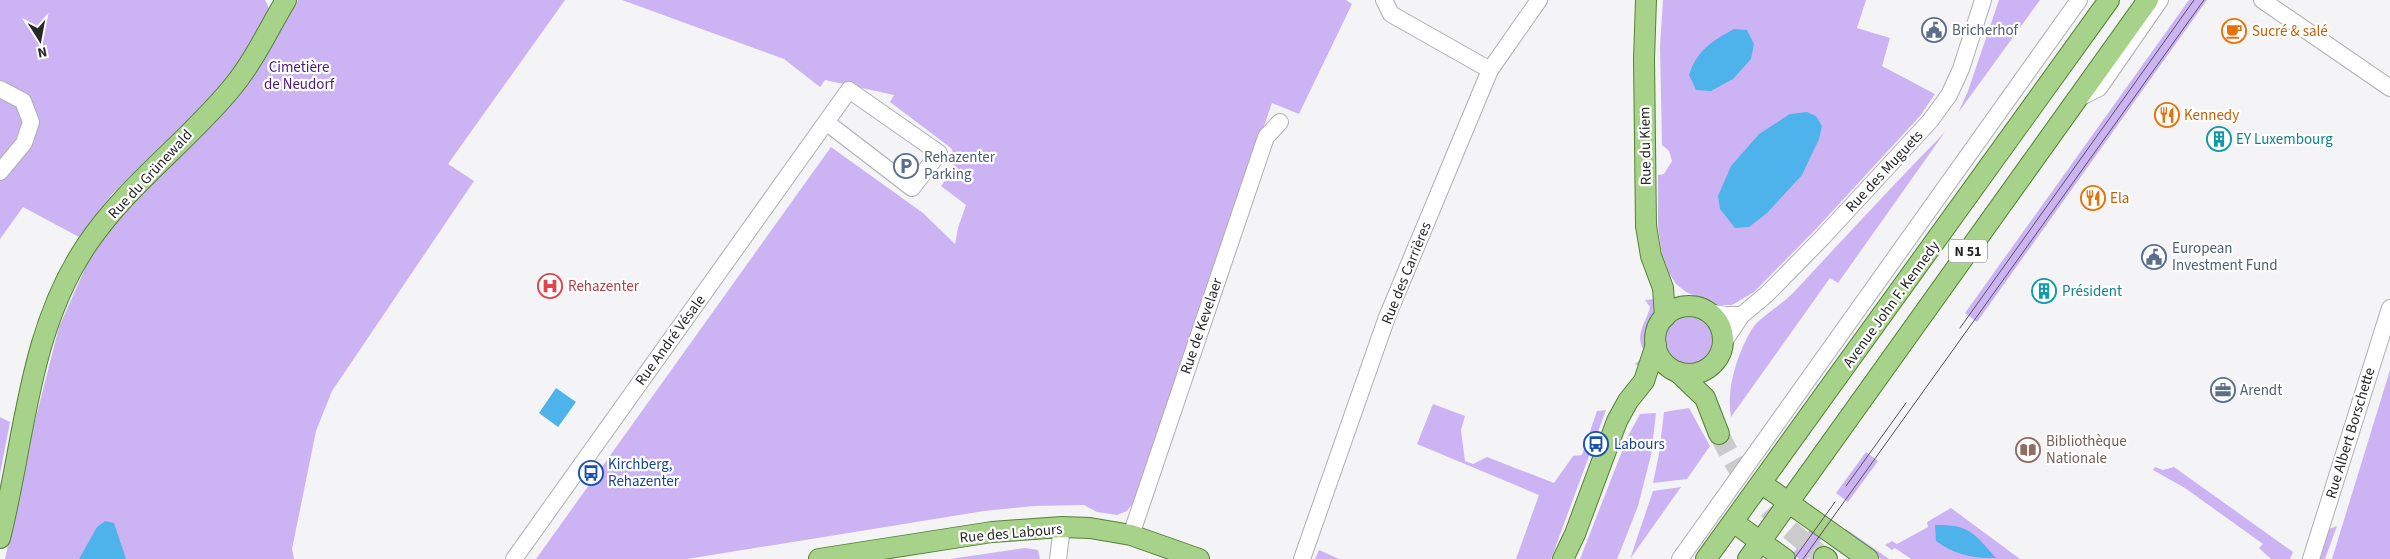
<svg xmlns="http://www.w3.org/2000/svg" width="2390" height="559" font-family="'Source Sans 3',sans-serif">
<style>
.green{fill:#ccb4f4}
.water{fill:#4eb3ea}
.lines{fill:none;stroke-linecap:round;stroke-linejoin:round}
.major-tunnel{stroke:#cbcacd;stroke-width:20;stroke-dasharray:20 10;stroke-linecap:butt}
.minor-casing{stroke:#afaeb1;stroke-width:18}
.major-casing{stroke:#548334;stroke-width:22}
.minor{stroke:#fff;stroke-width:16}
.major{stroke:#a7d289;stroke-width:20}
.tram{stroke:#545455;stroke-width:1}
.labels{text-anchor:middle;stroke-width:4.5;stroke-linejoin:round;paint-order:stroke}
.shield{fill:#fff;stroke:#686869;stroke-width:1}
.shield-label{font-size:14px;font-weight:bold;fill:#282829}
.service-label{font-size:15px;fill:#4e5e75;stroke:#fff;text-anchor:start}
.food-label{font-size:15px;fill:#c56008;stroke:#fff;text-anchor:start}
.park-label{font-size:15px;fill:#4b1b7c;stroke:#fff}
.culture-label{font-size:15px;fill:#0d838f;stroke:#fff;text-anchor:start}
.street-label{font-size:15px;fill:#282829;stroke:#fff}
.health-label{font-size:15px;fill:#be3a42;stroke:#fff;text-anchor:start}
.education-label{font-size:15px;fill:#785e54;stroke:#fff;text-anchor:start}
.transit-label{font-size:15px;fill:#164399;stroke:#fff;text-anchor:start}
</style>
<rect width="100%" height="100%" fill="#f4f3f6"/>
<g class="green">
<path d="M0,0H265L270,10L238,67L225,85L111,195L79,237L23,207L0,239Z"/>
<path d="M298,0H565L448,164L474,181L332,391L316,431L292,549L294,559H5L34,425L59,327L92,253L126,208L258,68Z"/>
<path d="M622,0H1346L1352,4L1299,114L1272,103L1134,502L1127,511L1117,515L1097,512L1084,505L1034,506L984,511L687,559H536L831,147L923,213L955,244L958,228L966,205L941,186C951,173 959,164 951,148L890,102L894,95L825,80L820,87L784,59Z"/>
<path d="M1663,0H1866L1857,28L1890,38L1882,66L1935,94L1920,116L1815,230L1754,292L1732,305H1718L1686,292L1676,284L1669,273L1662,254L1658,227V175L1664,174L1672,161L1669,151L1662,145L1660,46Z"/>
<path d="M1999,0H2040L1958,113L1968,91Z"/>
<path d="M2189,0H2207L1977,322L1965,313Z"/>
<path d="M1945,132L1838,283L1830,278L1731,417C1726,388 1737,354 1752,329C1758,318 1783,304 1794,292C1844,238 1894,184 1945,132Z"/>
<path d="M1655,299L1654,315L1648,330L1642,368L1635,364L1640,360L1643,349C1635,333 1647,321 1650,307L1645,300Z"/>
<circle cx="1689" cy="342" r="26"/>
<path d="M2390,370V559H2332Z"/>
<path d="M1433,404L1465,416L1461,430L1465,461L1473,464L1487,457L1554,483L1573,456L1582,455L1597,411L1606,410L1551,559H1516L1539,495L1417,444Z"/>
<path d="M1689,408L1710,446L1687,479L1653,483L1659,454L1664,412Z"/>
<path d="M1656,413L1651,455L1638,506L1620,552L1617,559H1580L1628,436L1640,414Z"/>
<path d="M0,417L10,422L0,474Z"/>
<path d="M1866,452L1878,461L1848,502L1836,493Z"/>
<path d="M2155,467L2163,470L2174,467L2293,552L2290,559H2271L2259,548L2263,544L2185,488L2153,470Z"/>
<path d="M1681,487L1630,559L1653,491Z"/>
<path d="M1951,508L2020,559H1911L1895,548L1892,550L1885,545L1892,541L1897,544L1928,527L1927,522Z"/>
<path d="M2337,526L2325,559H2319L2329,529Z"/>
<path d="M1811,528L1823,536L1807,559H1799L1793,554Z"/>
<path d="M1846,529L1889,559H1881L1844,532Z"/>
<path d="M1025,548L1038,550L1040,559H950Z"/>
<path d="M1319,550L1339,559H1315Z"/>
</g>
<g class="water">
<path d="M1734,29L1747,30L1754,44L1751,59L1733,79L1711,91L1696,90L1689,75C1697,50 1712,41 1734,29Z"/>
<path d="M1807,112L1816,116L1822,126L1819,139L1802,175L1767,213L1749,227L1735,228L1720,209L1718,196L1731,166L1759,134L1790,114Z"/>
<path d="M556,388L576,402L558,427L539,413Z"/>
<path d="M105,521L114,523L126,559H79L97,527Z"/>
<path d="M1935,525C1969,524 1974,533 1996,558C1972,559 1954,554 1936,541Z"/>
</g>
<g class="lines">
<path class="major-tunnel" d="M1719,434C1748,492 1771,518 1824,557"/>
<defs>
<g id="minor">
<path d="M1384,0L1391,14L1490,70"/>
<path d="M2262,0L2390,88"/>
<path d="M0,89L23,101L31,122L24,143L0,172"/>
<path d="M2079,98L2099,88L2160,0"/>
<path d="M1708,312L1725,315H1742"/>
<path d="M1723,343L1742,315L1767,294L1822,238L1930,121L1949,95L1961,69L1983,0"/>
<path d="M1131,535L1266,137L1280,122"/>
<path d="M514,559L849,90L939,153L912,188L826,122"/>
<path d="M1058,559L1062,527"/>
<path d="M1302,559L1387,317L1490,70L1539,0"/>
<path d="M1680,559L2079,0"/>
<path d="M2311,559L2390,308"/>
</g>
<g id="major">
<path d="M1646,0L1644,59L1646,226L1651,256L1663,288L1665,317"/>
<circle cx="1689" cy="340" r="34"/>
<path d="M1678,372L1705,398L1719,434"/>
<path d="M1761,483L1868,559"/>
<path d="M1733,522L1785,559"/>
<path d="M0,538C25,439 28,333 86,246C126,186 185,144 230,90C253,63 268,30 286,0"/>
<path d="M1824,557L1827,559"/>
<path d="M819,559L992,532L1062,527L1090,528L1131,535L1199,559"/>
<path d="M1563,559L1575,534L1617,421L1628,401L1644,381L1656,345"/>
<path d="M1706,559L2109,0"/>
<path d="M1748,559L2148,0"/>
</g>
</defs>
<use href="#minor" class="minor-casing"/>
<use href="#major" class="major-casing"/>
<use href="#minor" class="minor"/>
<use href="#major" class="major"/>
<g class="tram">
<path d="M1960,328L2194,0"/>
<path d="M1846,486L1906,403"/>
<path d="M1794,559L1835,502"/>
<path d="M1803,559L2204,0"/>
</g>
</g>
<defs>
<symbol id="civic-ring" viewBox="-11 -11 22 22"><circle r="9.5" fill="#fff" stroke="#5c6f8a" stroke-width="1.5"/><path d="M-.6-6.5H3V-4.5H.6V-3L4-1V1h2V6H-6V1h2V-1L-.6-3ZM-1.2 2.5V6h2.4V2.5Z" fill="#5c6f8a"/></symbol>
<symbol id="cafe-ring" viewBox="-11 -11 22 22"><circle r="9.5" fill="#fff" stroke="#e8710a" stroke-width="1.5"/><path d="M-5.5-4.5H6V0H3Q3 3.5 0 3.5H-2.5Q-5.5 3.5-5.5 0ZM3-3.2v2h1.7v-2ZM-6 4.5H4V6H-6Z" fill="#e8710a"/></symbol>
<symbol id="restaurant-ring" viewBox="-11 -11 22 22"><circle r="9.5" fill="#fff" stroke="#e8710a" stroke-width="1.5"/><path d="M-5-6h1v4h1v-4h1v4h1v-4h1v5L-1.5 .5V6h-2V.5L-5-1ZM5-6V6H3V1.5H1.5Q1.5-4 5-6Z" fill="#e8710a"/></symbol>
<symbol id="building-ring" viewBox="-11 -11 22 22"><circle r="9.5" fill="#fff" stroke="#0f9aa8" stroke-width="1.5"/><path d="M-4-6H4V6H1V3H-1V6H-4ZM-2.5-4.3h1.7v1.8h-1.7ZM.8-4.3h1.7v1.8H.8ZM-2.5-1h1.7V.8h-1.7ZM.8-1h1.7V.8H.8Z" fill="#0f9aa8"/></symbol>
<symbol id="parking-ring" viewBox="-11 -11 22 22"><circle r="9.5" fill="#fff" stroke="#5c6f8a" stroke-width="1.5"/><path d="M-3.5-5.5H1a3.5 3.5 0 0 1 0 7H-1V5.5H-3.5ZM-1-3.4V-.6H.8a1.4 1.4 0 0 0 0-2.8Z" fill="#5c6f8a"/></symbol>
<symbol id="hospital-ring" viewBox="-11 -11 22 22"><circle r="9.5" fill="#fff" stroke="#e0444e" stroke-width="1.5"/><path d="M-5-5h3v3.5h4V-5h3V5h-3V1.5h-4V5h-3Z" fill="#e0444e"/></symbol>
<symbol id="office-ring" viewBox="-11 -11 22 22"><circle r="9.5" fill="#fff" stroke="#5c6f8a" stroke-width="1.5"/><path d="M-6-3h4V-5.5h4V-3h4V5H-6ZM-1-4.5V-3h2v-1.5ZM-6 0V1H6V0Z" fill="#5c6f8a"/></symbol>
<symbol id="bus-ring" viewBox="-11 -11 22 22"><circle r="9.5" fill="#fff" stroke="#1a4fb4" stroke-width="1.5"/><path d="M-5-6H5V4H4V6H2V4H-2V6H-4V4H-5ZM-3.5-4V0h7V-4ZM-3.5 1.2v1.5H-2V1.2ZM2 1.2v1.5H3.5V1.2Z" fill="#1a4fb4"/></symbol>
<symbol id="library-ring" viewBox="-11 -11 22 22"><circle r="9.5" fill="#fff" stroke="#8d6e63" stroke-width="1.5"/><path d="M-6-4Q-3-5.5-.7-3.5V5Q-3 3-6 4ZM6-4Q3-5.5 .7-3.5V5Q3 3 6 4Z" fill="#8d6e63"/></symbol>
</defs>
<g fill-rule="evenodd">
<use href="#civic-ring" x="1920" y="16" width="28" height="28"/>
<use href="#cafe-ring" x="2220" y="17" width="28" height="28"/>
<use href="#restaurant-ring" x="2153" y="101" width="28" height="28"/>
<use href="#building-ring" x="2205" y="125" width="28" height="28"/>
<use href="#parking-ring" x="892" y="152" width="28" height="28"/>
<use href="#restaurant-ring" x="2079" y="184" width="28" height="28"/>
<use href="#civic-ring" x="2140" y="243" width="28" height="28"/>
<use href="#hospital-ring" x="536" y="272" width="28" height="28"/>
<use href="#building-ring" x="2030" y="277" width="28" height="28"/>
<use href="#office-ring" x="2209" y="376" width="28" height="28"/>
<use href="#bus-ring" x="1582" y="430" width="28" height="28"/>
<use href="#library-ring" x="2014" y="436" width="28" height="28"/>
<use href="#bus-ring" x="577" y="459" width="28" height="28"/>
</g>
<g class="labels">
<rect class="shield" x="1949" y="239.5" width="38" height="23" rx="4"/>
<g class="shield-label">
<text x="1968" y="256">N 51</text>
</g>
<g class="service-label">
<text x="1952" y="35">Bricherhof</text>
<text x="924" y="162">Rehazenter<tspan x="924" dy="17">Parking</tspan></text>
<text x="2172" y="253">European<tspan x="2172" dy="17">Investment Fund</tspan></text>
<text x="2240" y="395">Arendt</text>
</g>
<g class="food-label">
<text x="2252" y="36">Sucré &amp; salé</text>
<text x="2184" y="120">Kennedy</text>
<text x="2110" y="203">Ela</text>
</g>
<g class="park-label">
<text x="299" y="72">Cimetière<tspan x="299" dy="17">de Neudorf</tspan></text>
</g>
<g class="culture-label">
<text x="2236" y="144">EY Luxembourg</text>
<text x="2062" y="296">Président</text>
</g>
<g class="street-label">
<text transform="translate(1645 146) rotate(-91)" y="5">Rue du Kiem</text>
<text transform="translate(1884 171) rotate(-47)" y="5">Rue des Muguets</text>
<text transform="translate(150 174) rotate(-47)" y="5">Rue du Grünewald</text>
<text transform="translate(1406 273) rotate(-68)" y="5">Rue des Carrières</text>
<text transform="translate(1891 304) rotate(-54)" y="5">Avenue John F. Kennedy</text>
<text transform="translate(1201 326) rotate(-71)" y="5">Rue de Kevelaer</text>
<text transform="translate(670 340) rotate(-54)" y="5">Rue André Vésale</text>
<text transform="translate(2350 433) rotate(-73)" y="5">Rue Albert Borschette</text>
<text transform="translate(1011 533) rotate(-5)" y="5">Rue des Labours</text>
</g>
<g class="health-label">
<text x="568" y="291">Rehazenter</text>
</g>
<g class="education-label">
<text x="2046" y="446">Bibliothèque<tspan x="2046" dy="17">Nationale</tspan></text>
</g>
<g class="transit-label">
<text x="1614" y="449">Labours</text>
<text x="608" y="469">Kirchberg,<tspan x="608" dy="17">Rehazenter</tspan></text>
</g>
</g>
<g transform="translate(40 40) rotate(169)" stroke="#ffffff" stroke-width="4" paint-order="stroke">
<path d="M0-4L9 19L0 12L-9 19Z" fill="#282829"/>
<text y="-8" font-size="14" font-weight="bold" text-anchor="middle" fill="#282829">N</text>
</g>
</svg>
